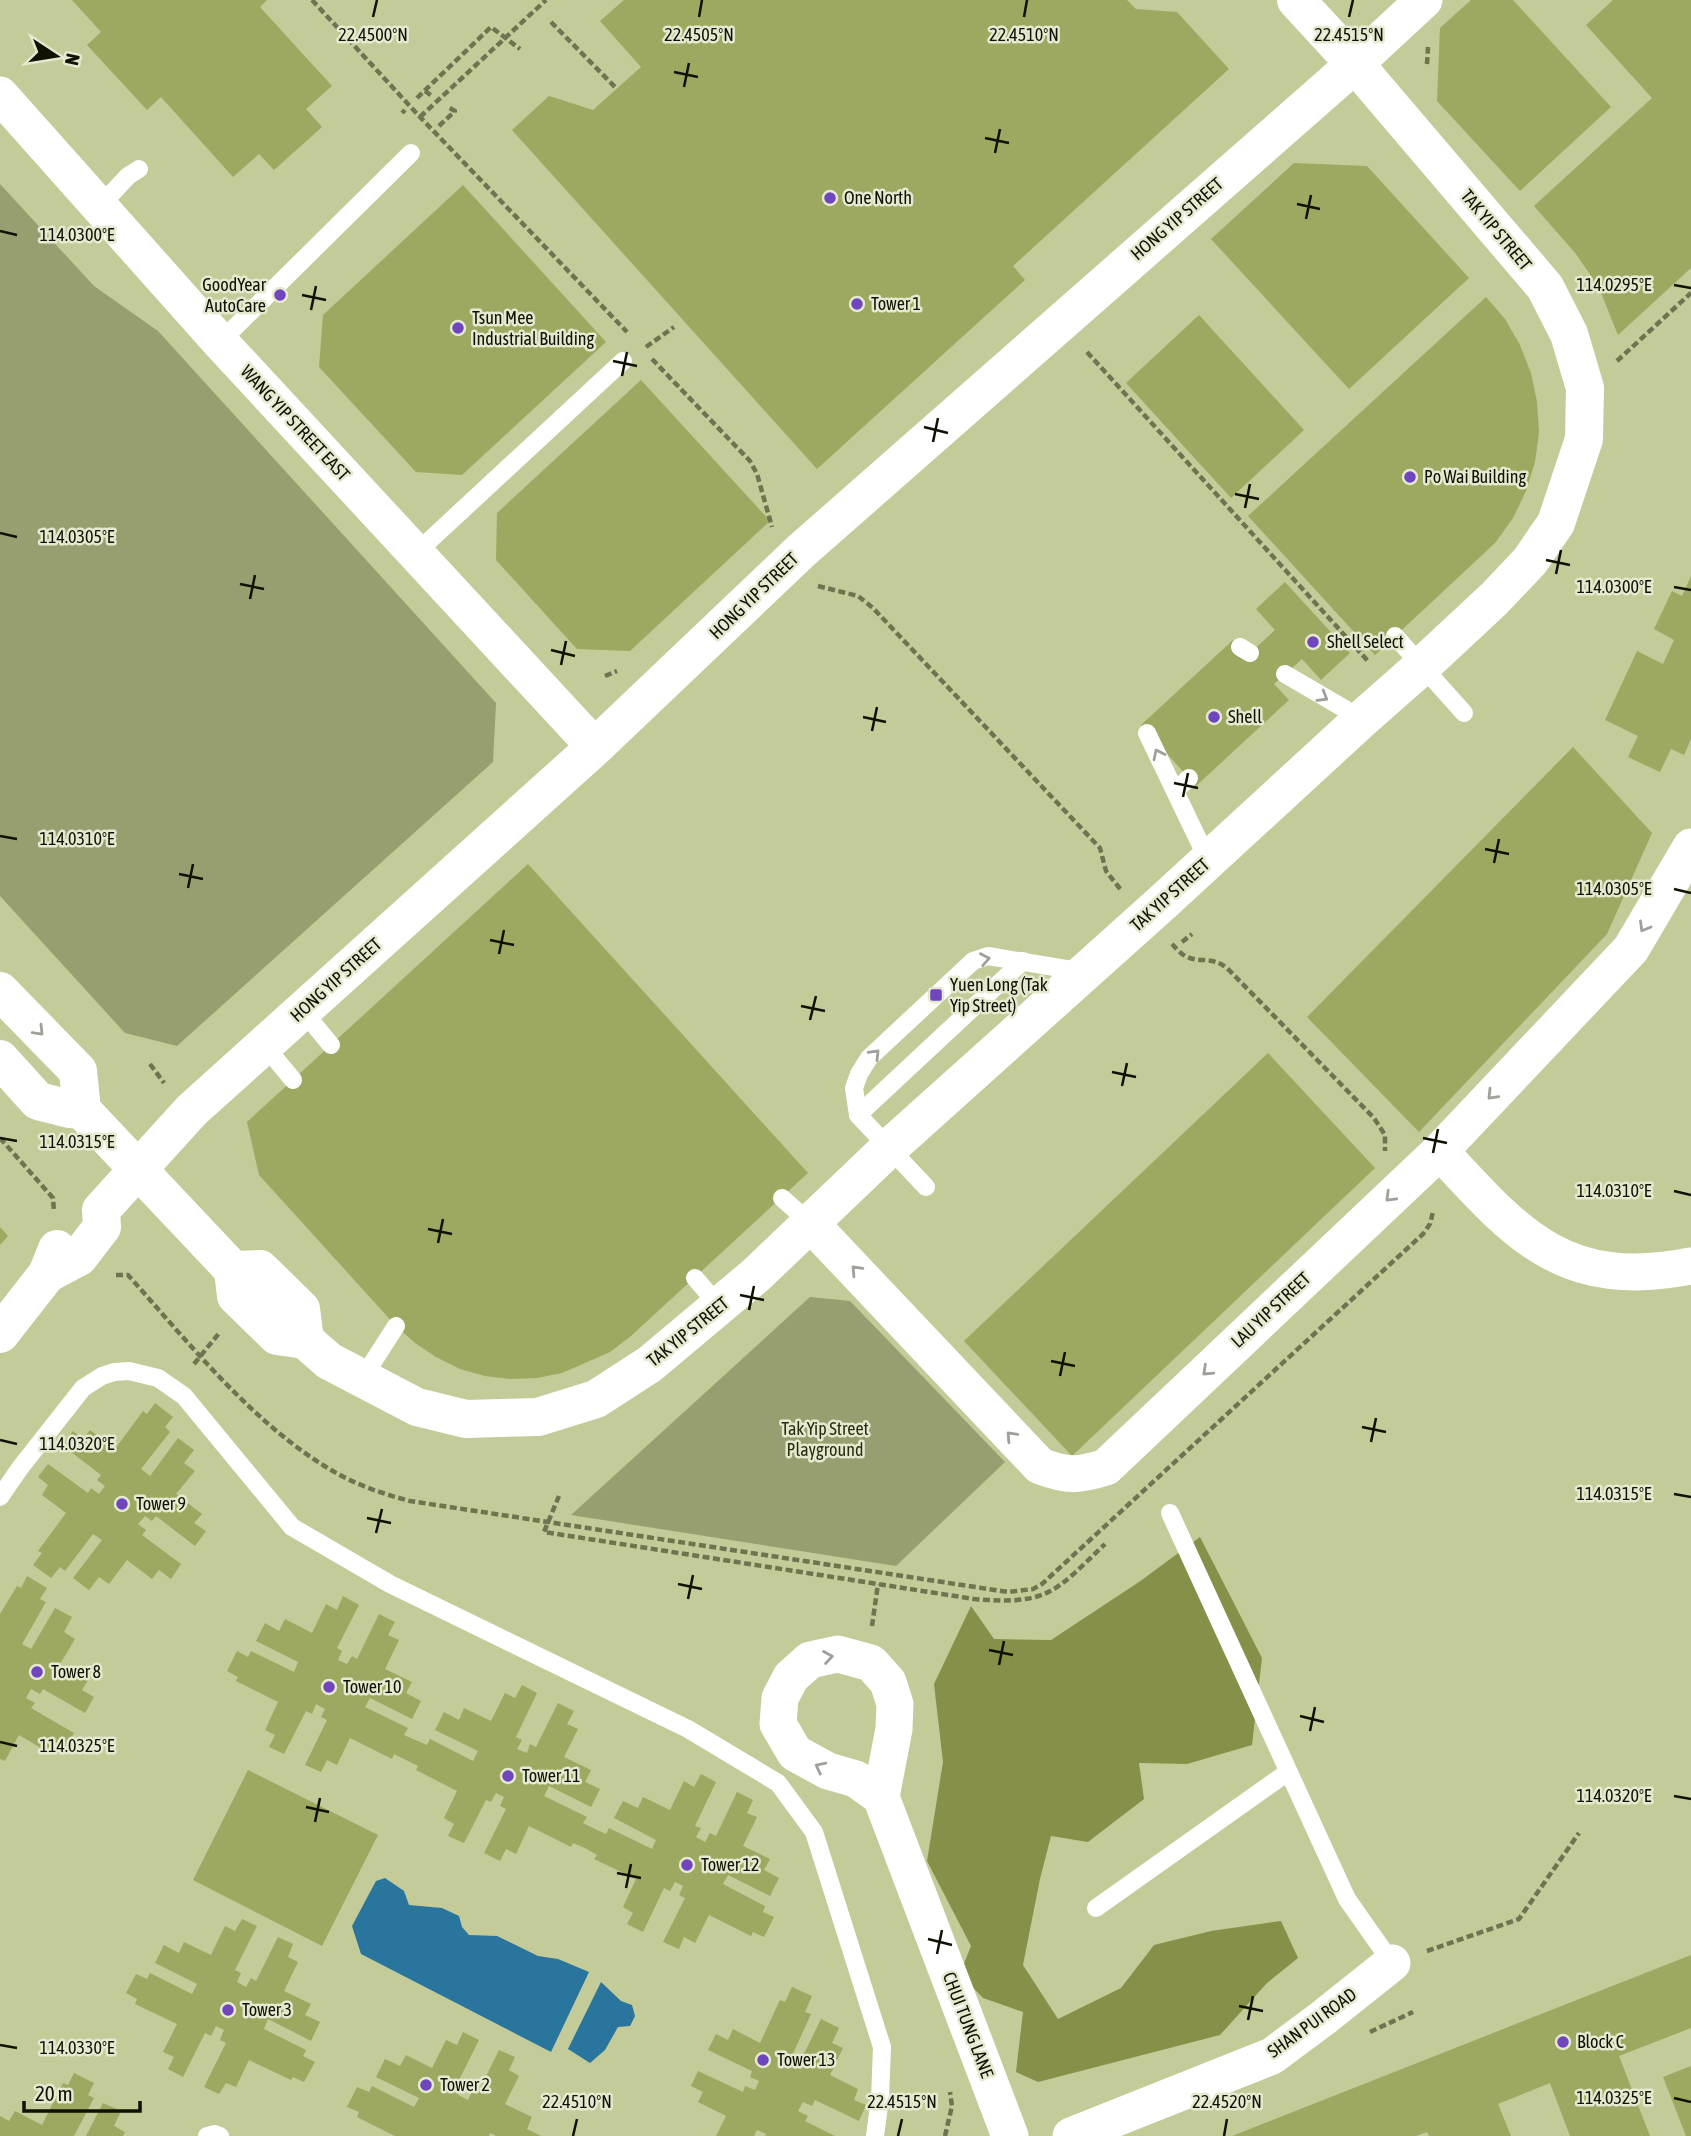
<svg xmlns="http://www.w3.org/2000/svg" width="1691" height="2136" font-family="'Asap Condensed',sans-serif">
<style>
.green{fill:#979f70}
.forest{fill:#869049}
.water{fill:#29759d}
.building{fill:#9da860}
.lines{fill:none;stroke-linecap:round;stroke-linejoin:round}
.path{stroke:#6e7350;stroke-width:4.5;stroke-dasharray:7 3.5;stroke-linecap:butt}
.lane{stroke:#fff;stroke-width:18}
.street{stroke:#fff;stroke-width:37}
.secondary{stroke:#fff;stroke-width:38}
.oneway{stroke:#9fa099}
.ticks{fill:none;stroke:#0f1101;stroke-width:2.5}
.poi-dot{fill:#7045bd;stroke:#e4e9cf;stroke-width:2.5}
.labels{text-anchor:middle;stroke-width:5;stroke-linejoin:round;paint-order:stroke}
.poi-label{font-size:18px;fill:#0f1101;stroke:#e4e9cf;text-anchor:start}
.street-label{font-size:18px;fill:#0f1101;stroke:#e4e9cf}
.park-label{font-size:18px;fill:#292d0d;stroke:#e4e9cf}
.ticks-label{font-size:18px;text-anchor:middle;fill:#0f1101;stroke:#e4e9cf;stroke-width:5;stroke-linejoin:round;paint-order:stroke}
</style>
<rect width="100%" height="100%" fill="#c3cb98"/>
<g class="green">
<path d="M0,184L94,286L158,331L496,703L493,762L177,1046L125,1033L0,896Z"/>
<path d="M810,1297L850,1301L1005,1462L896,1566L571,1515Z"/>
</g>
<path class="forest" d="M1200,1537L1262,1658L1252,1745L1187,1764L1139,1763L1144,1799L1088,1842L1051,1836L1040,1879L1023,1965L1058,2019L1121,1988L1154,1945L1211,1931L1281,1921L1298,1958L1267,1983L1220,2035L1038,2082L1016,2072L1023,2012L983,1998L960,1974L971,1946L927,1861L943,1762L934,1684L971,1606L994,1639L1051,1640L1139,1582Z"/>
<g class="water">
<path d="M385,1878L404,1891L409,1905L442,1908L459,1916L462,1927L469,1935L497,1936L538,1956L558,1959L589,1972L551,2052L361,1954L352,1926L376,1881Z"/>
<path d="M601,1982L621,2001L632,2005L635,2016L630,2026L618,2027L605,2050L590,2063L568,2049Z"/>
</g>
<g class="building">
<path d="M72,0H267L260,7L332,86L306,109L322,127L274,170L259,154L233,177L161,97L147,110L87,45L101,32Z"/>
<path d="M624,0H1127L1136,9L1177,12L1229,69L1013,266L1025,280L817,469L512,130L549,96L593,110L641,67L600,21Z"/>
<path d="M1471,0H1513L1611,107L1520,191L1437,101L1440,28Z"/>
<path d="M1613,0H1691V268L1618,335L1601,293L1589,273L1576,254L1534,206L1652,98L1586,25Z"/>
<path d="M1294,163L1367,166L1469,278L1349,389L1211,239Z"/>
<path d="M463,185L606,342L462,475L416,472L319,367L323,315Z"/>
<path d="M1486,297L1505,319L1520,345L1531,373L1537,402L1539,432L1535,462L1526,491L1513,518L1495,543L1375,655L1248,516Z"/>
<path d="M1199,315L1304,430L1231,498L1126,383Z"/>
<path d="M641,380L770,521L630,651L577,649L496,560L497,513Z"/>
<path d="M1691,576V739L1684,755L1671,749L1660,772L1628,757L1638,736L1605,720L1637,651L1663,664L1674,640L1654,629L1672,591L1682,596Z"/>
<path d="M1285,582L1350,653L1321,680L1302,659L1274,684L1289,700L1196,786L1141,725L1233,640L1248,655L1275,630L1256,609Z"/>
<path d="M1573,747L1652,833L1607,934L1419,1132L1307,1017Z"/>
<path d="M528,864L808,1173L631,1336L610,1352L562,1373L537,1378L511,1379L485,1376L460,1369L436,1357L415,1343L396,1326L259,1175L247,1122Z"/>
<path d="M1268,1053L1375,1168L1072,1456L964,1341Z"/>
<path d="M0,1227L8,1236L0,1245Z"/>
<path d="M155,1403L173,1417L165,1427L170,1432L141,1469L150,1476L178,1438L194,1450L184,1463L195,1471L176,1494L202,1514L194,1523L206,1531L195,1546L156,1516L152,1521L145,1516L138,1524L146,1530L142,1535L181,1564L171,1579L159,1570L152,1579L127,1560L109,1584L99,1577L89,1590L73,1578L102,1540L93,1534L65,1571L60,1567L51,1578L33,1565L42,1553L38,1551L66,1513L42,1495L48,1485L38,1477L48,1464L88,1493L91,1488L99,1494L105,1486L97,1480L101,1475L62,1445L73,1431L83,1439L90,1430L115,1449L143,1411L147,1414Z"/>
<path d="M27,1576L47,1588L40,1599L46,1602L22,1644L31,1649L55,1608L72,1617L64,1632L75,1639L60,1664L88,1680L82,1690L94,1697L85,1713L43,1689L40,1694L31,1689L26,1698L35,1703L31,1708L74,1733L65,1748L53,1741L46,1751L19,1735L5,1761L0,1759V1614L17,1586L21,1588Z"/>
<path d="M343,1596L359,1605L337,1648L342,1651L338,1660L347,1664L352,1656L357,1659L379,1614L395,1622L388,1635L399,1640L385,1669L412,1682L406,1693L421,1701L412,1719L370,1698L365,1707L408,1728L404,1735L427,1745L430,1739L473,1761L478,1751L435,1730L444,1712L459,1720L464,1708L491,1721L505,1693L515,1698L522,1685L537,1693L516,1737L522,1740L517,1749L527,1753L530,1744L536,1747L558,1703L574,1711L567,1724L578,1729L564,1757L591,1770L585,1782L600,1789L591,1807L549,1786L544,1796L587,1817L583,1823L595,1829L606,1834L609,1828L652,1849L656,1840L614,1818L623,1801L638,1808L643,1797L670,1810L684,1781L694,1787L701,1774L716,1782L695,1826L701,1828L696,1837L705,1842L710,1833L716,1836L737,1792L753,1800L747,1813L757,1817L743,1846L770,1859L764,1870L779,1878L770,1896L728,1875L723,1884L765,1906L763,1912L774,1917L764,1937L753,1932L751,1936L709,1915L695,1943L684,1937L679,1949L663,1942L685,1898L679,1895L683,1886L675,1882L670,1891L664,1888L643,1932L627,1924L633,1913L623,1907L636,1879L594,1859L597,1855L585,1848L573,1843L571,1847L529,1826L516,1854L506,1849L500,1861L484,1853L506,1809L500,1806L504,1797L496,1793L491,1802L486,1800L464,1843L448,1836L454,1824L444,1818L457,1791L416,1770L418,1766L394,1754L392,1759L350,1738L337,1765L327,1760L321,1772L305,1765L327,1720L321,1717L325,1709L316,1704L312,1714L306,1711L284,1754L269,1747L275,1735L265,1730L278,1702L236,1681L238,1677L227,1671L237,1651L248,1657L251,1651L294,1672L298,1662L256,1641L265,1623L279,1631L285,1619L312,1633L326,1604L337,1610Z"/>
<path d="M248,1770L378,1835L322,1946L193,1880Z"/>
<path d="M242,1919L257,1926L235,1970L241,1973L237,1982L246,1987L251,1978L256,1981L278,1937L293,1944L288,1957L298,1962L284,1991L311,2004L305,2015L320,2022L311,2041L268,2019L264,2029L306,2050L303,2056L315,2062L304,2082L293,2077L291,2080L249,2060L236,2087L226,2083L219,2094L204,2087L226,2043L220,2040L224,2030L216,2026L211,2036L205,2033L183,2077L168,2069L174,2057L163,2052L177,2024L135,2004L137,1999L126,1993L136,1974L147,1979L150,1973L192,1994L197,1984L155,1963L164,1945L179,1953L184,1942L211,1955L225,1926L235,1931Z"/>
<path d="M1691,1955V2028L1619,2056L1650,2136H1570L1550,2083L1498,2104L1511,2136H1429L1427,2132L1416,2136H1232Z"/>
<path d="M792,1987L812,1996L805,2012L811,2014L791,2058L800,2062L821,2019L839,2028L832,2043L843,2048L830,2075L858,2089L854,2100L866,2105L859,2121L815,2100L812,2106L803,2102L798,2111L808,2116L805,2121L835,2136H765L766,2134L757,2130L754,2136H716L726,2116L698,2102L703,2092L691,2086L698,2071L743,2092L745,2086L755,2090L759,2081L750,2077L752,2071L708,2050L716,2034L728,2040L733,2029L760,2043L780,2000L785,2002Z"/>
<path d="M463,2032L479,2040L457,2084L463,2086L458,2095L468,2100L472,2091L478,2093L499,2050L515,2057L509,2070L519,2076L505,2104L532,2117L527,2129L541,2136H496L490,2133L489,2136H395L357,2117L359,2112L347,2107L357,2087L369,2092L372,2086L414,2107L419,2098L376,2077L385,2059L400,2066L406,2055L432,2068L446,2040L457,2045Z"/>
<path d="M1691,2066V2136H1686L1663,2077Z"/>
<path d="M74,2073L94,2083L88,2095L94,2098L74,2136H0V2116L9,2121L15,2111L42,2125L63,2083L68,2085Z"/>
<path d="M103,2103L121,2111L114,2126L125,2132L123,2136H86Z"/>
</g>
<g class="lines">
<g class="path">
<path d="M312,0L420,117L627,332"/>
<path d="M551,22L617,89"/>
<path d="M1427,64L1428,47"/>
<path d="M425,91L432,96"/>
<path d="M417,98L491,27L520,49"/>
<path d="M402,113L405,110"/>
<path d="M420,117L546,0"/>
<path d="M439,126L455,111L448,107"/>
<path d="M646,347L674,327"/>
<path d="M1087,352L1368,661"/>
<path d="M652,359L750,461L757,474L772,527"/>
<path d="M1617,361L1691,293"/>
<path d="M818,586L858,596L873,608L1100,848L1106,871L1121,890"/>
<path d="M605,676L617,671"/>
<path d="M1182,942L1192,934"/>
<path d="M1172,944C1176,948 1180,953 1185,956C1200,964 1210,955 1227,968L1374,1118L1385,1135V1151"/>
<path d="M150,1064L164,1083"/>
<path d="M0,1138L53,1198L54,1212"/>
<path d="M116,1275H128C189,1343 252,1423 331,1470C354,1484 383,1494 410,1501L1008,1592L1033,1589L1042,1584L1423,1234L1430,1224L1433,1212"/>
<path d="M194,1364L220,1332"/>
<path d="M559,1496L544,1532L974,1599C1048,1605 1054,1593 1105,1544"/>
<path d="M872,1626L878,1584"/>
<path d="M1427,1951L1519,1919L1579,1833"/>
<path d="M1370,2032L1413,2012"/>
<path d="M945,2136L952,2106L950,2092"/>
</g>
<g class="lane">
<path d="M100,206L128,176L139,169"/>
<path d="M220,342L411,153"/>
<path d="M416,553L623,361"/>
<path d="M1395,636L1464,713"/>
<path d="M1240,647L1250,653"/>
<path d="M1285,674L1362,719"/>
<path d="M1147,733L1208,860"/>
<path d="M1175,791L1189,778"/>
<path d="M302,1010L331,1045"/>
<path d="M264,1045L293,1080"/>
<path d="M858,1115L1023,961"/>
<path d="M926,1187L858,1115L854,1088L859,1074L869,1058L973,961L988,956L1084,972"/>
<path d="M782,1198L811,1224"/>
<path d="M695,1278L719,1306"/>
<path d="M362,1379L396,1326"/>
<path d="M0,1497L20,1468L83,1388L102,1376L114,1372L129,1371L158,1378L184,1396L292,1527L390,1584L688,1729L778,1783L814,1832L882,2047L880,2099L875,2136"/>
<path d="M1170,1513L1347,1899L1392,1963"/>
<path d="M1096,1908L1288,1772"/>
<path d="M207,2136L215,2134L220,2136"/>
</g>
<g class="street">
<path d="M1355,64L1424,0"/>
<path d="M0,95L220,342L595,747"/>
<path d="M1440,1151C1518,1236 1565,1291 1691,1266"/>
<path d="M811,1224L1040,1466C1067,1476 1078,1476 1106,1467L1440,1151L1631,949L1691,847"/>
<path d="M881,1797L856,1779L828,1771L795,1753L778,1724L780,1698L791,1677L810,1660L838,1654L871,1663L888,1682L895,1704L894,1729L881,1797L1010,2136"/>
<path d="M1071,2136L1272,2056L1323,2018L1392,1963"/>
</g>
<g class="secondary">
<path d="M0,991L78,1071L82,1110L233,1270L236,1296L277,1336L305,1340L329,1361L417,1407L466,1419L538,1417L596,1399L650,1364L756,1275L889,1148L1163,902L1362,719L1421,667L1494,599L1530,561L1556,523L1584,439L1585,388L1569,334L1545,287L1355,64L1296,0"/>
<path d="M0,1059L38,1101L70,1109L82,1110"/>
<path d="M233,1270L260,1269L301,1309L305,1340"/>
<path d="M47,1274L79,1257L102,1227L101,1210L192,1110L595,747L801,551L1355,64"/>
<path d="M0,1334L47,1274L57,1249"/>
</g>
</g>
<defs><path id="oneway-chevron" d="M-2-3.5L2.5 0L-2 3.5" fill="none" stroke-width="1.6" stroke-linecap="round" stroke-linejoin="round" transform="scale(1.75)"/></defs>
<g class="oneway">
<use href="#oneway-chevron" transform="translate(1323 697) rotate(31)"/>
<use href="#oneway-chevron" transform="translate(1158 754) rotate(-116)"/>
<use href="#oneway-chevron" transform="translate(1644 927) rotate(120)"/>
<use href="#oneway-chevron" transform="translate(985 959) rotate(-11)"/>
<use href="#oneway-chevron" transform="translate(39 1031) rotate(46)"/>
<use href="#oneway-chevron" transform="translate(875 1054) rotate(-46)"/>
<use href="#oneway-chevron" transform="translate(1492 1095) rotate(134)"/>
<use href="#oneway-chevron" transform="translate(1390 1197) rotate(136)"/>
<use href="#oneway-chevron" transform="translate(856 1270) rotate(-133)"/>
<use href="#oneway-chevron" transform="translate(1207 1371) rotate(137)"/>
<use href="#oneway-chevron" transform="translate(1011 1436) rotate(-133)"/>
<use href="#oneway-chevron" transform="translate(828 1657) rotate(-9)"/>
<use href="#oneway-chevron" transform="translate(820 1767) rotate(-153)"/>
</g>
<path class="ticks" d="M373,17L377,0M699,17L702,0M1024,17L1027,0M1349,17L1353,0M674,72L698,77M684,87L689,63M985,138L1009,143M995,153L1000,129M1297,204L1320,209M1306,219L1311,195M0,231L17,235M1674,285L1691,288M302,295L326,300M311,310L316,286M613,361L637,366M622,376L627,352M924,427L948,433M933,442L938,418M1235,494L1259,499M1245,508L1250,484M0,533L17,537M1546,560L1570,565M1556,574L1561,550M240,584L264,589M1674,587L1691,590M250,599L255,575M551,650L575,656M561,665L566,641M863,717L886,722M872,731L877,707M1174,783L1198,788M1183,797L1188,773M0,836L17,839M1485,849L1509,854M1494,863L1499,839M179,874L203,879M188,888L193,864M1674,889L1691,893M490,940L514,945M499,954L504,930M801,1006L825,1011M810,1020L816,996M1112,1072L1136,1077M1122,1086L1127,1063M0,1138L17,1141M1423,1138L1447,1143M1433,1153L1438,1129M1674,1191L1691,1195M428,1229L452,1234M438,1243L443,1219M740,1295L764,1300M749,1310L754,1286M1051,1361L1075,1366M1060,1376L1065,1352M1362,1427L1386,1432M0,1440L17,1444M1371,1442L1376,1418M1674,1494L1691,1497M367,1518L391,1523M376,1533L382,1509M678,1584L702,1589M688,1599L693,1575M989,1650L1013,1655M999,1665L1004,1641M1300,1716L1324,1722M1310,1731L1315,1707M0,1742L17,1746M1674,1796L1691,1799M306,1807L329,1812M315,1822L320,1798M617,1873L641,1878M626,1888L631,1864M928,1939L952,1945M937,1954L942,1930M1239,2006L1263,2011M1248,2020L1253,1996M0,2045L17,2048M1674,2098L1691,2102M573,2136L577,2119M898,2136L902,2119M1224,2136L1227,2119"/>
<g class="poi-dot">
<circle cx="830" cy="198" r="7"/>
<circle cx="280" cy="295" r="7"/>
<circle cx="857" cy="304" r="7"/>
<circle cx="458" cy="328" r="7"/>
<circle cx="1410" cy="477" r="7"/>
<circle cx="1313" cy="642" r="7"/>
<circle cx="1214" cy="717" r="7"/>
<rect x="929" y="988" width="14" height="14" rx="3.5"/>
<circle cx="122" cy="1504" r="7"/>
<circle cx="37" cy="1672" r="7"/>
<circle cx="329" cy="1687" r="7"/>
<circle cx="508" cy="1776" r="7"/>
<circle cx="687" cy="1865" r="7"/>
<circle cx="228" cy="2010" r="7"/>
<circle cx="1563" cy="2042" r="7"/>
<circle cx="763" cy="2060" r="7"/>
<circle cx="426" cy="2085" r="7"/>
</g>
<g class="labels">
<g class="poi-label">
<text x="844" y="204">One North</text>
<text x="266" y="291" text-anchor="end">GoodYear<tspan x="266" dy="21">AutoCare</tspan></text>
<text x="871" y="310">Tower 1</text>
<text x="472" y="324">Tsun Mee<tspan x="472" dy="21">Industrial Building</tspan></text>
<text x="1424" y="483">Po Wai Building</text>
<text x="1327" y="648">Shell Select</text>
<text x="1228" y="723">Shell</text>
<text x="950" y="991">Yuen Long (Tak<tspan x="950" dy="21">Yip Street)</tspan></text>
<text x="136" y="1510">Tower 9</text>
<text x="51" y="1678">Tower 8</text>
<text x="343" y="1693">Tower 10</text>
<text x="522" y="1782">Tower 11</text>
<text x="701" y="1871">Tower 12</text>
<text x="242" y="2016">Tower 3</text>
<text x="1577" y="2048">Block C</text>
<text x="777" y="2066">Tower 13</text>
<text x="440" y="2091">Tower 2</text>
</g>
<g class="street-label">
<text transform="translate(1177 219) rotate(-41)" y="6">HONG YIP STREET</text>
<text transform="translate(1496 230) rotate(50)" y="6">TAK YIP STREET</text>
<text transform="translate(295 423) rotate(47)" y="6">WANG YIP STREET EAST</text>
<text transform="translate(754 596) rotate(-44)" y="6">HONG YIP STREET</text>
<text transform="translate(1170 895) rotate(-42)" y="6">TAK YIP STREET</text>
<text transform="translate(336 980) rotate(-42)" y="6">HONG YIP STREET</text>
<text transform="translate(1271 1310) rotate(-43)" y="6">LAU YIP STREET</text>
<text transform="translate(688 1332) rotate(-39)" y="6">TAK YIP STREET</text>
<text transform="translate(1312 2023) rotate(-36)" y="6">SHAN PUI ROAD</text>
<text transform="translate(968 2025) rotate(69)" y="6">CHUI TUNG LANE</text>
</g>
<g class="park-label">
<text x="825" y="1435">Tak Yip Street<tspan x="825" dy="21">Playground</tspan></text>
</g>
</g>
<g class="ticks-label">
<text x="373" y="41">22.4500°N</text>
<text x="699" y="41">22.4505°N</text>
<text x="1024" y="41">22.4510°N</text>
<text x="1349" y="41">22.4515°N</text>
<text x="77" y="241">114.0300°E</text>
<text x="1614" y="291">114.0295°E</text>
<text x="77" y="543">114.0305°E</text>
<text x="1614" y="593">114.0300°E</text>
<text x="77" y="845">114.0310°E</text>
<text x="1614" y="895">114.0305°E</text>
<text x="77" y="1148">114.0315°E</text>
<text x="1614" y="1197">114.0310°E</text>
<text x="77" y="1450">114.0320°E</text>
<text x="1614" y="1500">114.0315°E</text>
<text x="77" y="1752">114.0325°E</text>
<text x="1614" y="1802">114.0320°E</text>
<text x="77" y="2054">114.0330°E</text>
<text x="1614" y="2104">114.0325°E</text>
<text x="577" y="2108">22.4510°N</text>
<text x="902" y="2108">22.4515°N</text>
<text x="1227" y="2108">22.4520°N</text>
</g>
<g transform="translate(56 56) rotate(102)" stroke="#e4e9cf" stroke-width="5" paint-order="stroke">
<path d="M0-5L12 26L0 18L-12 26Z" fill="#0f1101"/>
<text y="-10" font-size="19" font-weight="bold" text-anchor="middle" fill="#0f1101">N</text>
</g>
<path d="M24 2101v10h116v-10" fill="none" stroke="#0f1101" stroke-width="3.5"/>
<text x="35" y="2101" font-size="21" fill="#0f1101" stroke="#e4e9cf" stroke-width="5" paint-order="stroke">20 m</text>
</svg>
